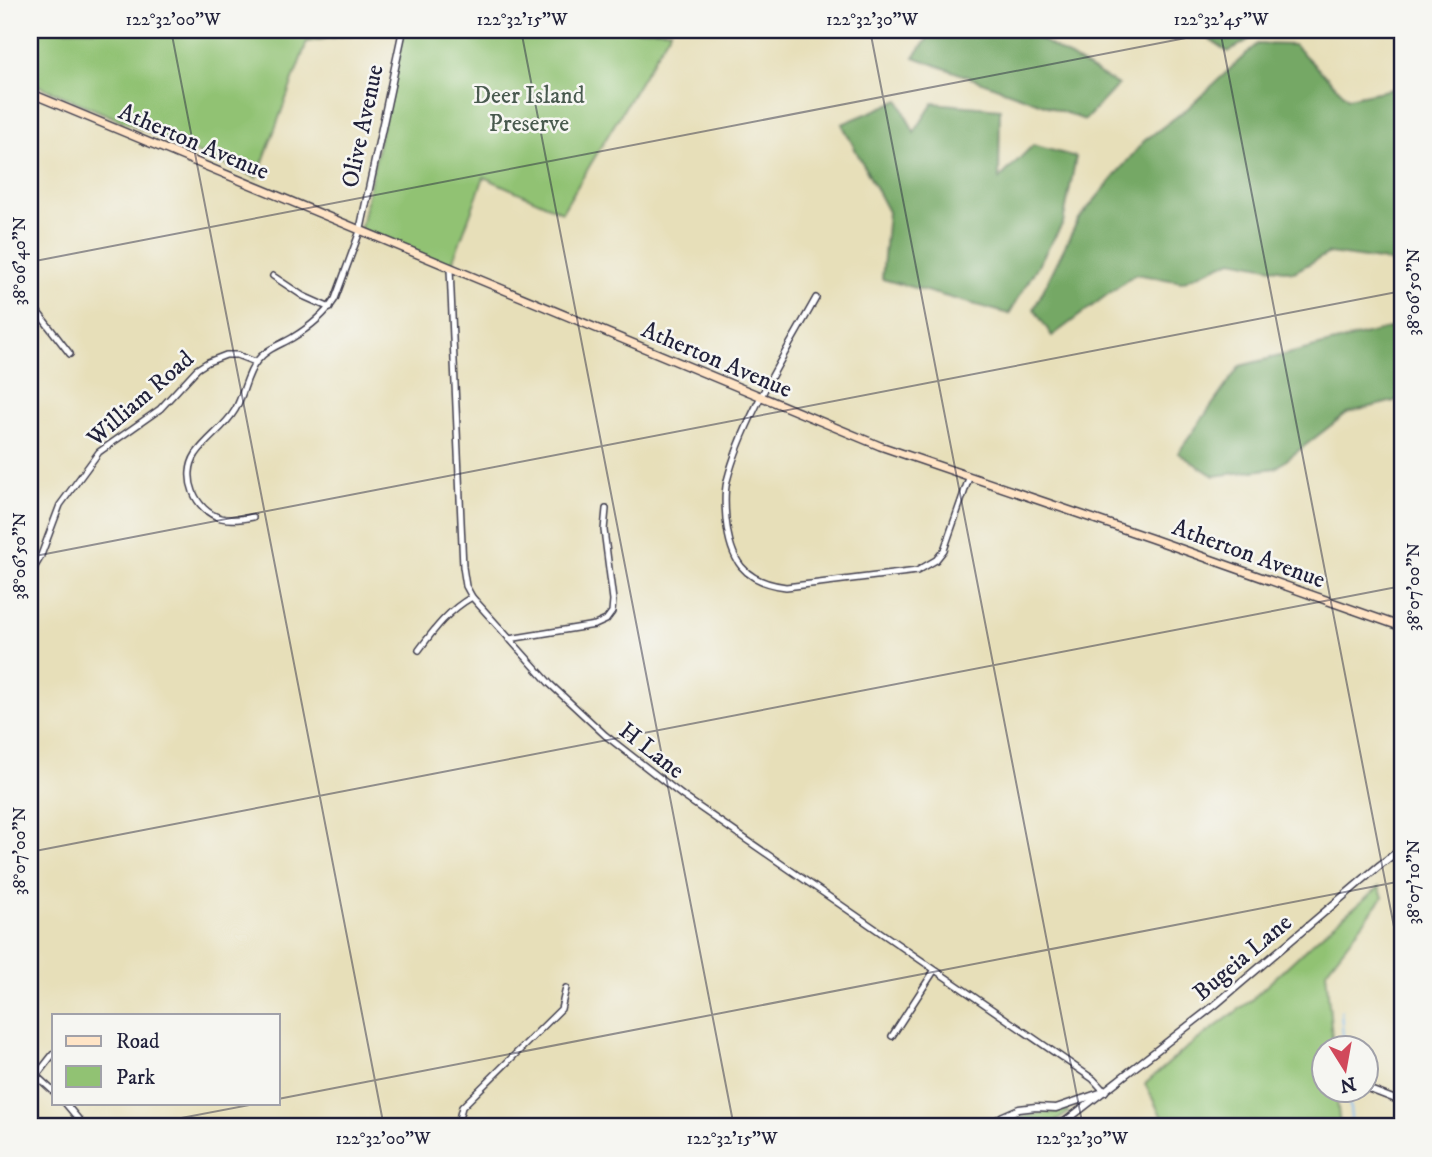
<svg xmlns="http://www.w3.org/2000/svg" width="1432" height="1157" font-family="'IM FELL DW Pica',serif">
<style>
.green{fill:#91c273;stroke:#5a7257;stroke-width:2}
.forest{fill:#74a865;stroke:#4b6550;stroke-width:2}
.lines{fill:none;stroke-linecap:round;stroke-linejoin:round}
.stream{stroke:#80bcf2;stroke-width:2}
.minor-casing{stroke:#403e4e;stroke-width:8}
.tertiary-casing{stroke:#403e4e;stroke-width:9}
.secondary-casing{stroke:#403e4e;stroke-width:10}
.minor{stroke:#fff;stroke-width:5}
.tertiary{stroke:#fff;stroke-width:6}
.secondary{stroke:#ffe4c6;stroke-width:7}
.ticks{fill:none;stroke:#22223b;stroke-width:2;stroke-opacity:0.45}
.labels{text-anchor:middle;stroke-width:5;stroke-linejoin:round;paint-order:stroke}
.park-label{font-size:24px;fill:#495a4f;stroke:#f6f6f2}
.street-label{font-size:24px;fill:#22223b;stroke:#f6f6f2}
.neatline{fill:none;stroke:#22223b;stroke-width:2.5}
.ticks-label{font-size:18px;text-anchor:middle;fill:#22223b}
</style>
<rect width="100%" height="100%" fill="#f6f6f2"/>
<filter id="ink" filterUnits="userSpaceOnUse"><feTurbulence type="fractalNoise" baseFrequency=".0143" numOctaves="2"/><feDisplacementMap in="SourceGraphic" scale="14" xChannelSelector="R" yChannelSelector="G"/><feConvolveMatrix kernelMatrix="1 2 1 2 8 2 1 2 1" color-interpolation-filters="sRGB"/></filter>
<filter id="wash" filterUnits="userSpaceOnUse"><feTurbulence type="fractalNoise" baseFrequency=".00686" numOctaves="4" result="noise"/><feDisplacementMap in="SourceGraphic" scale="28" xChannelSelector="R" yChannelSelector="G"/><feGaussianBlur stdDeviation="1.57" result="paint"/><feColorMatrix in="noise" values="0 0 0 0 0 0 0 0 0 0 0 0 0 0 0 0 0 1.4 0 .05"/><feComposite in="paint" operator="in"/></filter>
<g filter="url(#wash)">
<rect width="100%" height="100%" fill="#e7dfb9"/>
<g class="green">
<path d="M30,30H359L354,34L307,42L257,178L30,82Z"/>
<path d="M403,30H671L562,212L484,177L450,269L360,231Z"/>
<path d="M1379,887L1383,897L1326,971L1333,1048H1324V1090L1336,1091L1340,1127H1167L1145,1084L1184,1050L1249,1002L1320,936Z"/>
<path d="M1067,1110L1068,1113L1048,1127H1007C1014,1112 1051,1114 1067,1110Z"/>
</g>
<g class="forest">
<path d="M934,30H1024L1118,85L1085,120L914,57Z"/>
<path d="M1196,30H1265L1228,52Z"/>
<path d="M1257,44L1294,45L1348,98L1402,87V263L1329,253L1294,272L1232,260L1182,282L1135,274L1052,336L1034,309L1078,220L1144,141L1188,108Z"/>
<path d="M899,100L914,133L933,103L1000,109L999,179L1033,145L1076,157L1063,223L1009,314L882,279L888,212L842,124Z"/>
<path d="M1402,325V399L1347,413L1276,468L1214,476L1178,453L1240,366Z"/>
</g>
<g class="lines">
<g class="stream">
<path d="M1341,1011L1344,1048"/>
<path d="M1348,1090L1352,1127"/>
</g>
</g>
</g>
<g filter="url(#ink)">
<g class="lines">
<defs>
<g id="minor">
<path d="M450,269L463,567L466,586L472,597L550,684L605,735L683,796L1093,1079L1105,1092"/>
<path d="M273,276L303,296L330,308"/>
<path d="M816,298C785,354 743,419 727,481C724,493 725,507 726,519C730,560 743,582 786,587L917,571L936,560L944,550L969,478"/>
<path d="M30,302L70,354"/>
<path d="M253,517C243,519 232,521 221,518C195,511 181,477 196,454C207,438 225,427 235,410C244,395 246,374 257,361C266,349 280,345 292,338C310,327 324,316 335,299L360,231"/>
<path d="M30,575L40,558L60,505L99,452L160,409L197,369L208,362L226,355H237L255,362"/>
<path d="M509,639L595,625L606,620L612,612L613,600L604,530L606,509"/>
<path d="M419,650C435,628 449,610 472,597"/>
<path d="M892,1036L934,971"/>
<path d="M30,1070L54,1092"/>
<path d="M36,1076L54,1053"/>
<path d="M1366,1088L1402,1102"/>
<path d="M65,1103L85,1127"/>
<path d="M457,1127L462,1107L561,1009L566,988"/>
</g>
<g id="tertiary">
<path d="M360,231L403,30"/>
<path d="M988,1127L1003,1116L1019,1109L1036,1107L1056,1108L1100,1093"/>
<path d="M1058,1127L1215,1005L1380,865L1402,848"/>
</g>
<path id="secondary" d="M30,93L880,446L1150,538L1402,627"/>
</defs>
<use href="#minor" class="minor-casing"/>
<use href="#tertiary" class="tertiary-casing"/>
<use href="#secondary" class="secondary-casing"/>
<use href="#minor" class="minor"/>
<use href="#tertiary" class="tertiary"/>
<use href="#secondary" class="secondary"/>
</g>
</g>
<path class="ticks" d="M171,30L384,1127M521,30L734,1127M870,30L1083,1127M1220,30L1402,968M30,262L1227,30M30,557L1402,291M30,852L1402,586M278,1099L1402,881M30,1102L35,1127M134,1127L260,1103"/>
<g class="labels">
<g class="park-label">
<text x="529" y="103">Deer Island<tspan x="529" dy="28">Preserve</tspan></text>
</g>
<g class="street-label">
<text transform="translate(362 126) rotate(-78)" y="8">Olive Avenue</text>
<text transform="translate(194 141) rotate(23)" y="8">Atherton Avenue</text>
<text transform="translate(717 359) rotate(23)" y="8">Atherton Avenue</text>
<text transform="translate(140 398) rotate(-41)" y="8">William Road</text>
<text transform="translate(1249 553) rotate(20)" y="8">Atherton Avenue</text>
<text transform="translate(652 750) rotate(38)" y="8">H Lane</text>
<text transform="translate(1242 957) rotate(-40)" y="8">Bugeia Lane</text>
</g>
</g>
<rect width="1432" height="1157" fill="none" stroke="#f6f6f2" stroke-width="77"/>
<rect x="52" y="1014" width="228" height="91" fill="#f6f6f2" stroke="#a1a1a9" stroke-width="2"/>
<rect x="66" y="1036" width="35" height="10" fill="#ffe4c6" stroke="#a1a1a9" stroke-width="2"/>
<text x="116" y="1048" font-size="21" fill="#22223b">Road</text>
<rect x="66" y="1066" width="35" height="21" fill="#91c273" stroke="#a1a1a9" stroke-width="2"/>
<text x="116" y="1084" font-size="21" fill="#22223b">Park</text>
<g transform="translate(1345 1069) rotate(169)"><circle r="33" fill="#f6f6f2" stroke="#a1a1a9" stroke-width="2"/>
<path d="M0-5L12 26L0 18L-12 26Z" fill="#d1495b"/>
<text y="-10" font-size="19" font-weight="bold" text-anchor="middle" fill="#22223b">N</text>
</g>
<rect x="38" y="38" width="1356" height="1080" class="neatline"/>
<g class="ticks-label">
<text x="173" y="25">122°32'00"W</text>
<text x="522" y="25">122°32'15"W</text>
<text x="872" y="25">122°32'30"W</text>
<text x="1221" y="25">122°32'45"W</text>
<text transform="translate(19 261) rotate(-90)" y="6">38°06'40"N</text>
<text transform="translate(1413 292) rotate(-90)" y="6">38°06'50"N</text>
<text transform="translate(19 556) rotate(-90)" y="6">38°06'50"N</text>
<text transform="translate(1413 587) rotate(-90)" y="6">38°07'00"N</text>
<text transform="translate(19 851) rotate(-90)" y="6">38°07'00"N</text>
<text transform="translate(1413 882) rotate(-90)" y="6">38°07'10"N</text>
<text x="383" y="1144">122°32'00"W</text>
<text x="732" y="1144">122°32'15"W</text>
<text x="1082" y="1144">122°32'30"W</text>
</g>
</svg>
